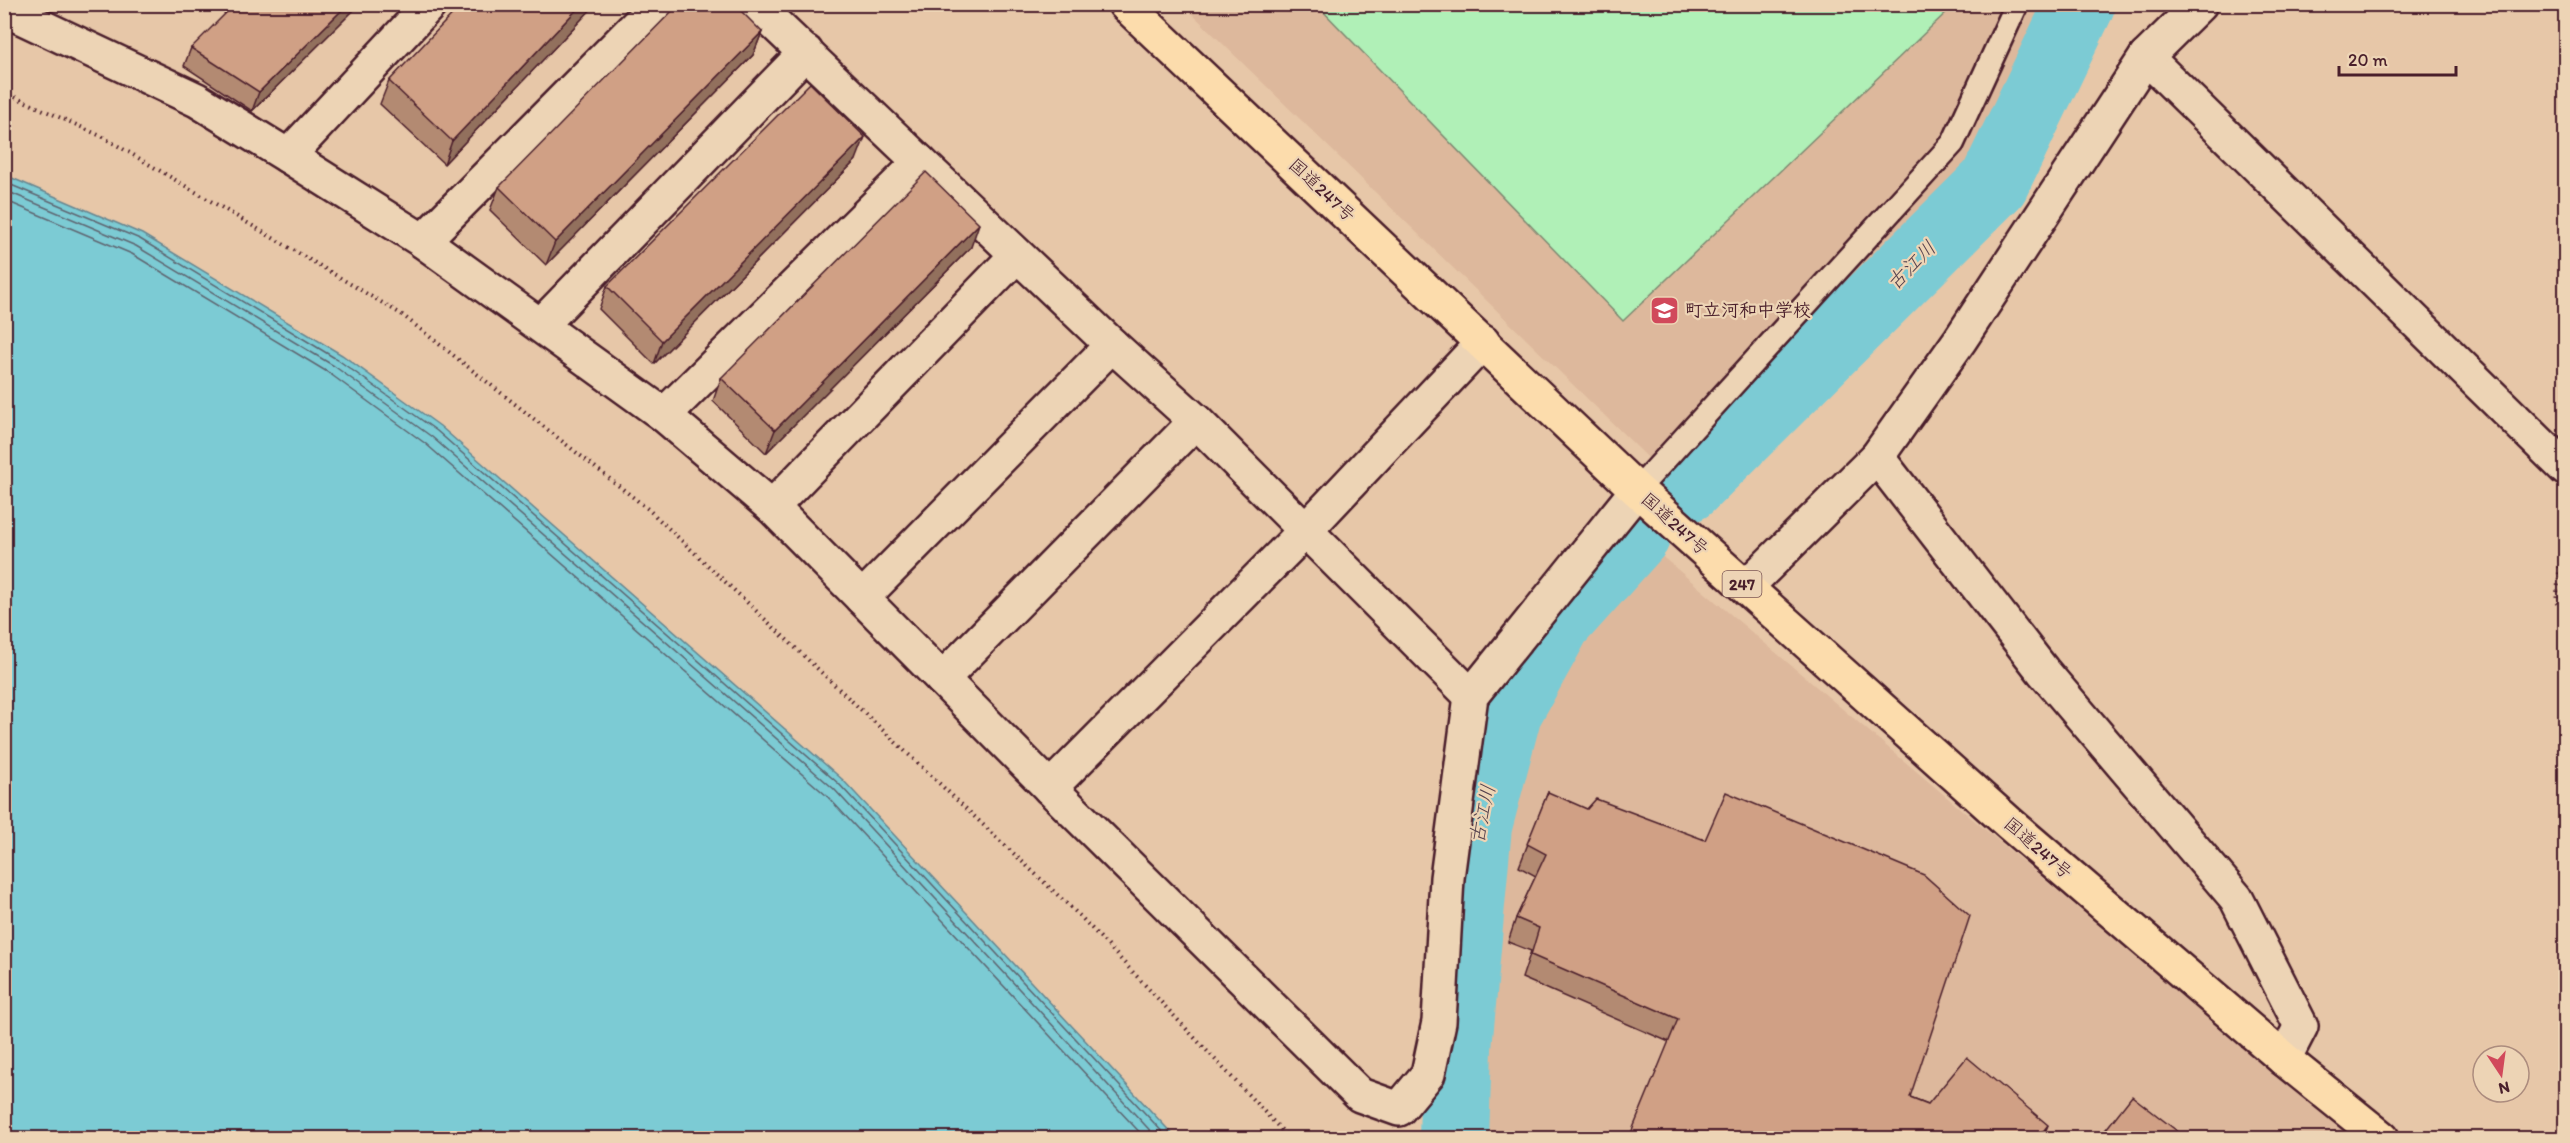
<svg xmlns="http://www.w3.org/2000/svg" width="2570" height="1143" font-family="Itim,'Klee One',sans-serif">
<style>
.built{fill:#ddb89c}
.green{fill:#b0f0b7;stroke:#7d8871;stroke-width:1.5}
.water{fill:#7bcbd4;stroke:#678690;stroke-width:1.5}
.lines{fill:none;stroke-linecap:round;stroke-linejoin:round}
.shore{stroke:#5e646f;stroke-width:1.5}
.river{stroke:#7bcbd4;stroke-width:70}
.lane-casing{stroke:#4a1f2b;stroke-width:27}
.street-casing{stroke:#4a1f2b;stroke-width:38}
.highway-casing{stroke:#4a1f2b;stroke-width:38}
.path{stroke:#4a1f2b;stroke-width:4;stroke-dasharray:1.5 4.5;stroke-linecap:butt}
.lane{stroke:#edd4b5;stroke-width:22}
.street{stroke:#edd4b5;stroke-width:33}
.highway{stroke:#fcdcac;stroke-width:33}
.wall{fill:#b38a72;stroke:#4a1f2b;stroke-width:1.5}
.shaded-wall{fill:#92705d;stroke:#4a1f2b;stroke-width:1.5}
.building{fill:#d0a085;stroke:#4a1f2b;stroke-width:1.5}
.labels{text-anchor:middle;stroke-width:4.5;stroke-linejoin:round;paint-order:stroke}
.shield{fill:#edd4b5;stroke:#7b5554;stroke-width:1.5}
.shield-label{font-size:16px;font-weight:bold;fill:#4a1f2b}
.street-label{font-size:18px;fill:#4a1f2b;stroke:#edd4b5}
.poi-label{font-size:18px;font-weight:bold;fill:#4a1f2b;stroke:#edd4b5;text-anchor:start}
.water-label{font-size:20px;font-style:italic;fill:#54414d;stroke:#edd4b5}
</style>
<rect width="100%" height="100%" fill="#e7c7a8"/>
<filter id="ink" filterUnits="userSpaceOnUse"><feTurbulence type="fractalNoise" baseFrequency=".0167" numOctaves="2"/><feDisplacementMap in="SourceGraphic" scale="12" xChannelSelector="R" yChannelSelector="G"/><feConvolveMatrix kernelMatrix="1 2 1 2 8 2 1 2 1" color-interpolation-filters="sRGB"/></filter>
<g filter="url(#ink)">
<g class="built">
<path d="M1183,5H2046L1977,153L1674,483Z"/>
<path d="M1658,553L2273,1073L2355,1138H1481L1479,1125L1495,831L1524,729L1573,637Z"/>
</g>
<path class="green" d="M1317,5H1954L1623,321Z"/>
<path class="water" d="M5,175L142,234L342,355L440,426L843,780L1176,1138H5Z"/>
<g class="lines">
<g class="shore">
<path d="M4,182L140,239L338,360L437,431L839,784L1168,1138"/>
<path d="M4,190L136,246L334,366L432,437L834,789L1157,1138"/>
<path d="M4,200L132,254L329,373L426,444L827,796L1145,1138"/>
</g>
<g class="river">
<path d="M1688,487L1994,183L2080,4"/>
<path d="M1454,1138L1457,1048L1477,826L1507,712L1557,622L1636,534"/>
</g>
<defs>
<path id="lane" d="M1637,490L1953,143L2017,4"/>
<g id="street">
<path d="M754,4L1112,345L1196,421L1471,696"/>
<path d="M4,9L197,100L288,156L423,241L664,415L772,507L1050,788L1360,1095L1399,1109L1428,1074L1439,1022L1447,878L1471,696L1637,490"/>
<path d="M2146,57L2566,469"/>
<path d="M288,156L430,4"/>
<path d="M423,241L658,4"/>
<path d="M542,324L806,52"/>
<path d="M664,415L920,162"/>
<path d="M1877,457L2043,671L2236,898L2301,1026L2284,1059"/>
<path d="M772,507L1017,255"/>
<path d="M1746,587L1877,457L1960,340L2146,57L2200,4"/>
<path d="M862,598L1112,345"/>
<path d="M942,679L1196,421"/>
<path d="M1050,788L1306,530L1483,342"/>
</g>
<path id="highway" d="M1125,4L1637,490L2010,824L2284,1059L2382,1138"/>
</defs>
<use href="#lane" class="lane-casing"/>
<use href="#street" class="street-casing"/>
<use href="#highway" class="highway-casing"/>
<g class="path">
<path d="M4,92L103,137L401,314L648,509L1081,917L1289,1138"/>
<path d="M2566,507L2556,602L2566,614"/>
</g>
<use href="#lane" class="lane"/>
<use href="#street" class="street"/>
<use href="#highway" class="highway"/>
</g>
<g class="wall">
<path d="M188,4H201L194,11Z"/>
<path d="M360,4L252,111L184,66L191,48Z"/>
<path d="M596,4L444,164L380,104L389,81Z"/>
<path d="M762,32L753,55L546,265L490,210L499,187Z"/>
<path d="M856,160L654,364L599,309L607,286Z"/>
<path d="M971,247L766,453L713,401L721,378Z"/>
<path d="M1548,792L1910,1097L1928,1104L2043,1138L1669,1042L1522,978L1531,951L1508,942L1516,918L1536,876L1519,867Z"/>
</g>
<g class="shaded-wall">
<path d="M197,4H201L194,11Z"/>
<path d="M348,4H360L252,111L259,92Z"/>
<path d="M582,4H596L444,164L452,141Z"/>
<path d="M762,32L753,55L546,265L555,242Z"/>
<path d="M865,137L856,160L654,364L662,341Z"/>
<path d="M979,224L971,247L766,453L775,430Z"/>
<path d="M2048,1125L2043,1138H2038Z"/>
</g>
<g class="building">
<path d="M235,4H348L259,92L191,48Z"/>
<path d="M462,4H582L452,141L389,81Z"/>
<path d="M679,4H734L762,32L555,242L499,187Z"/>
<path d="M810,83L865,137L662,341L607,286Z"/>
<path d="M926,172L979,224L775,430L721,378Z"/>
<path d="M1548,792L1587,809L1596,799L1705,840L1726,792L1924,875L1970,916L1910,1097L1928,1104L1967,1057L2048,1125L2038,1138H1629L1678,1019L1531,955L1539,928L1516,918L1546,854L1527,844Z"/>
<path d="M2132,1096L2186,1138H2099Z"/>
<path d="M1589,1131L1607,1138H1583Z"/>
</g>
</g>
<defs>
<symbol id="school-square" viewBox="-11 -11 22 22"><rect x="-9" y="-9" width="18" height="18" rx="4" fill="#d1495b" stroke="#edd4b5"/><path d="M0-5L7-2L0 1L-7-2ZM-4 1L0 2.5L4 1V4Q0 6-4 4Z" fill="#fff"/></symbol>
</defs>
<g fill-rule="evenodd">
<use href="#school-square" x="1648" y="294" width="33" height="33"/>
</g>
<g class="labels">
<rect class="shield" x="1722.5" y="571" width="39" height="26" rx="4.5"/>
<g class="shield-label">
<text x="1742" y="590">247</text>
</g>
<g class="street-label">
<text transform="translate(1322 190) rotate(43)" y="6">国道247号</text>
<text transform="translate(1675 524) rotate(42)" y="6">国道247号</text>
<text transform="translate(2038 848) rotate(41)" y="6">国道247号</text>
</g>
<g class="poi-label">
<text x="1685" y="316">町立河和中学校</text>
</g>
<g class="water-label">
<text transform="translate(1911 265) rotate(-45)" y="7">古江川</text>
<text transform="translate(1482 814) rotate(-78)" y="7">古江川</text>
</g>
</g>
<rect width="2570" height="1143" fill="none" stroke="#edd4b5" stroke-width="24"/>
<rect x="12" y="12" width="2546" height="1119" fill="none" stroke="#4a1f2b" stroke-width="2" filter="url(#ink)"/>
<g transform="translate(2501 1074) rotate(167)"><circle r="28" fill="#edd4b5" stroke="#ac8c7e" stroke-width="1.5"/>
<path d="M0-4.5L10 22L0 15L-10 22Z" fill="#d1495b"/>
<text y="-9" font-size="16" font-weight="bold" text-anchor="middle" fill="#4a1f2b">N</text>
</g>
<path d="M2339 66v9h117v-9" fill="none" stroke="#4a1f2b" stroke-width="3"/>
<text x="2348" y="66" font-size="18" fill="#4a1f2b" stroke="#edd4b5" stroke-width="4.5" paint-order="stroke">20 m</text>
</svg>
